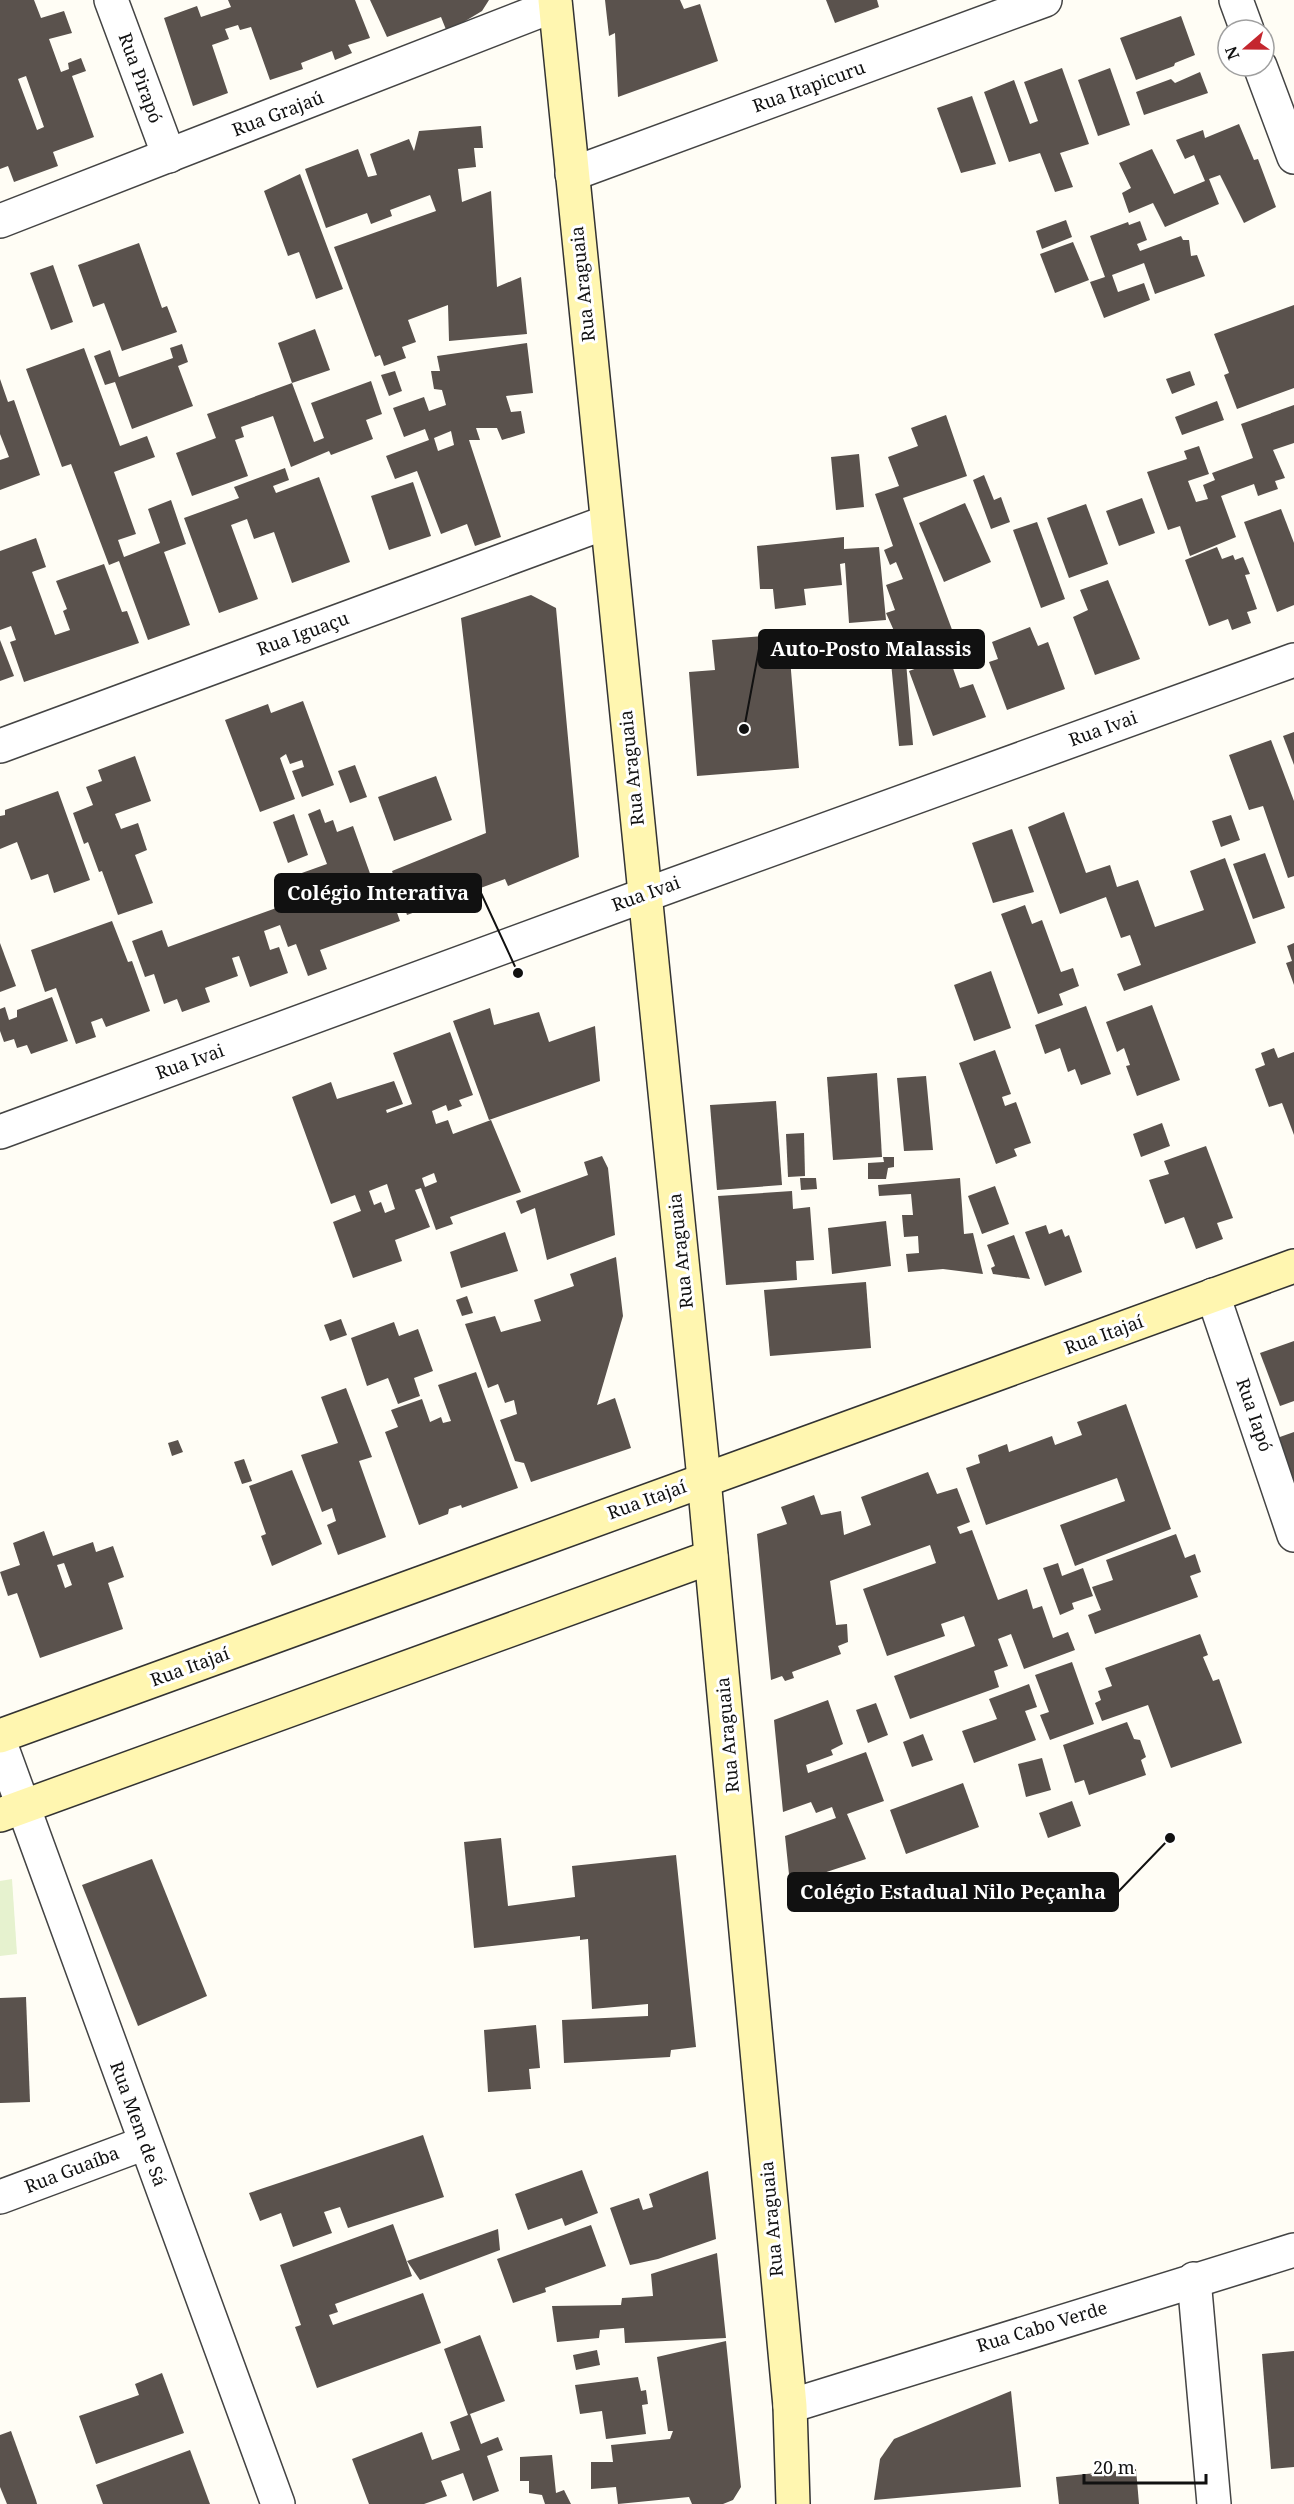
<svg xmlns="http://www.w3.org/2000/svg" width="1294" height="2504" font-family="'Noto Serif',serif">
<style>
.pitch{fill:#e6f2cf}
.building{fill:#5a524d;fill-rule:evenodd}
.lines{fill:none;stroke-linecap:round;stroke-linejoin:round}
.street-casing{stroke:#444;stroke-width:36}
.secondary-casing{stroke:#333;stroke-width:36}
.street{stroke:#fff;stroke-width:33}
.secondary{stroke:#fff6b0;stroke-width:33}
.labels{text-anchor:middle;stroke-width:6;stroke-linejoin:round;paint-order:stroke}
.street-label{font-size:18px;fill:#111;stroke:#fff}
.leader{fill:none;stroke:#111;stroke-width:2}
.callout-dot{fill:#111;stroke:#fff;stroke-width:2}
.callout{fill:#111;stroke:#111;stroke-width:2}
.callout-label{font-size:20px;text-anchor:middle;font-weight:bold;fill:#fff}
</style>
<rect width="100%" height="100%" fill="#fffdf5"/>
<path class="pitch" d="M12,1879L17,1954L0,1956V1881Z"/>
<g class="building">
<path d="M0,0H34L41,18L64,11L72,33L49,39L61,72L69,69L68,63L81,58L86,71L72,76L94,137L53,152L58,166L14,182L8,166L0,169ZM26,76L44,127L37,130L18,79Z"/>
<path d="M228,0H355L370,38L348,45L352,53L335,60L332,51L301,63L303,69L270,80L251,27L240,30L238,25L225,29L229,39L212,45L228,93L193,106L164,18L197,6L201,17L231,7Z"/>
<path d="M370,0H489L482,11L447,32L441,17L387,37Z"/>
<path d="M605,0H680L684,9L700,4L718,61L618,97L615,33L609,36Z"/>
<path d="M826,0H877L879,7L835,23Z"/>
<path d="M1181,16L1195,55L1175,63L1174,66L1136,80L1120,38Z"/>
<path d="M1062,68L1089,144L1060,153L1073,187L1055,192L1040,153L1009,162L984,92L1014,80L1030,124L1038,121L1024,82Z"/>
<path d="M1110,68L1130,125L1098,136L1078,80Z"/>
<path d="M1200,72L1208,93L1144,115L1136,92L1171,79L1175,83Z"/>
<path d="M972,96L996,164L961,173L937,108Z"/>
<path d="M1239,124L1254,160L1258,159L1276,207L1244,223L1220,175L1209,179L1219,204L1165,227L1153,203L1129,213L1122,193L1131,188L1119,163L1152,149L1174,194L1205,181L1194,155L1185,159L1176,140L1203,130L1205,138Z"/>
<path d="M481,126L483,148H474L476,167L458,169L462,202L491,191L497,287L521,277L527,334L449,341L448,305L408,320L416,342L402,347L406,358L384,366L380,355L375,357L334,247L436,211L430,195L390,210L392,216L371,224L367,213L326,228L305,169L358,149L368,177L377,175L370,154L409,139L414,151L419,131Z"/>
<path d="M300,174L343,289L316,299L299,252L288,256L264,191Z"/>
<path d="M1066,220L1072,237L1042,249L1036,231Z"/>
<path d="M1140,221L1147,240L1137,244L1140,251L1181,236L1183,240H1189L1191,256L1197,255L1205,276L1155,294L1144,263L1112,275L1118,292L1144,283L1150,300L1104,318L1090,282L1105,277L1090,236L1128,222L1129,225Z"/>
<path d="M1073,242L1089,280L1055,293L1040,254Z"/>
<path d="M139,243L162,308L167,306L177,332L122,351L104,303L93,307L78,265Z"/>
<path d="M53,265L73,322L51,330L30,273Z"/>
<path d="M1294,305V388L1237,409L1224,375L1229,373L1214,334Z"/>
<path d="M315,329L330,370L292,383L278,343Z"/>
<path d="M527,343L533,393L506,396L511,412L521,411L525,433L502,440L497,428H476L480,440H469L501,537L475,546L467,524L441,534L417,471L395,479L386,456L429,440L425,429L404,437L393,408L424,397L429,411L446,405L442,390L434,389L431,371H440L437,356ZM451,431L454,445L438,451L434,438Z"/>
<path d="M182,344L188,362L178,366L193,406L132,429L115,382L105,385L94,356L110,350L119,377L173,358L170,348Z"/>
<path d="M84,348L120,446L147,436L155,457L114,472L136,534L118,540L124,557L160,543L148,509L171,500L186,544L164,552L190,625L148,640L119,561L109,565L71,464L62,467L26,369Z"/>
<path d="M395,371L402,391L389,396L381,375Z"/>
<path d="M1190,371L1195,385L1172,394L1166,379Z"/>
<path d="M0,379L8,402L14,400L40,475L0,490V460L9,457L0,434Z"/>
<path d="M371,381L382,414L366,420L373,439L331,455L329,451L291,467L273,416L241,427L244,437L235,440L248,476L192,496L176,453L216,438L207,414L292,383L314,442L324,438L311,403Z"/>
<path d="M1217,401L1224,420L1182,435L1175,417Z"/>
<path d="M1294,405V443L1273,450L1285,478L1275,481L1278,489L1258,496L1254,484L1221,496L1236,537L1190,556L1180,526L1168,530L1147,472L1187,459L1184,451L1199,446L1209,474L1188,481L1196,502L1208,499L1203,485L1215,480L1212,473L1253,458L1241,424Z"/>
<path d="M946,415L967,476L903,498L954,635L904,653L886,613L895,610L886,585L903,579L896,562L890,565L884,550L893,546L875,494L899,486L888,457L918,446L911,428Z"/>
<path d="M859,454L864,507L836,510L831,457Z"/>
<path d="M285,468L289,480L273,486L276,493L319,477L350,562L292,583L274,532L254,539L247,519L231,525L258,599L219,613L184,518L239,498L234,487Z"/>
<path d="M984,475L994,500L1001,497L1010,522L991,529L973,480Z"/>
<path d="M413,482L431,536L389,550L371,496Z"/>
<path d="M1142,498L1155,533L1119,546L1106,511Z"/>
<path d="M965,503L991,562L944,582L919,523Z"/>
<path d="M1086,504L1108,564L1069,578L1047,518Z"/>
<path d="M1281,509L1294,543V605L1277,612L1244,522Z"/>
<path d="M1037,522L1065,599L1041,608L1013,530Z"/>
<path d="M844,537V549L879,547L886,620L849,623L845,563L840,564L842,585L804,589L806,605L775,609L773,589H760L757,546Z"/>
<path d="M36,538L46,567L32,572L55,635L70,630L63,611L67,609L56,581L104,564L122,612L127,611L139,643L24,682L10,642L16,640L11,626L0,630V551Z"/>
<path d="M1217,547L1222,559L1233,555L1235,560L1243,557L1250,574L1245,575L1257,609L1247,612L1251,623L1232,630L1228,619L1209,626L1185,560Z"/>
<path d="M1108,580L1140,659L1095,675L1073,617L1088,610L1080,590Z"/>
<path d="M531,595L556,608L579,857L508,886L505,879L407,915L392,871L486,833L461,618Z"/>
<path d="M1030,627L1038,646L1048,642L1065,689L1007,710L989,662L998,659L992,642Z"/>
<path d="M788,634L799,768L697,776L689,672L715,670L712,640Z"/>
<path d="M0,640L14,676L0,681Z"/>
<path d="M930,649L935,662L949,657L960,688L973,684L986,717L933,736L909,671L920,667L916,655Z"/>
<path d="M890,652H898V663L906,662L913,745L899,746Z"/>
<path d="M303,701L334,785L302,797L292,771L304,767L302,760L290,764L286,754L280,758L295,799L260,812L225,720L268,704L271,713Z"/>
<path d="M1294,732V765L1283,736Z"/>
<path d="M1271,740L1294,801V876L1288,878L1263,806L1249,810L1229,755Z"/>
<path d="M135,756L151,801L115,814L121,829L138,823L147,850L135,855L153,903L118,915L102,871L99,872L88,842L84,844L73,813L93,805L86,787L102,781L98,770Z"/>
<path d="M355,765L367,797L350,803L338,771Z"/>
<path d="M436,776L452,820L394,841L378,797Z"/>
<path d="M58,791L90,880L54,893L48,874L31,880L17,842L0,849V816L5,815V810Z"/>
<path d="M320,809L325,823L333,820L337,832L353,826L372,879L316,895L318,900L384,876L400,921L320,950L327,969L308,976L296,944L288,947L280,925L264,931L270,950L279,947L288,973L250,987L239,956L232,958L238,976L205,988L210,1002L182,1012L177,999L164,1004L154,974L145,977L132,941L162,930L168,947L293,902L285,879L327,864L308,814Z"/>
<path d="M1064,812L1086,873L1110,865L1117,887L1138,880L1155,927L1204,910L1190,871L1225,858L1256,943L1124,991L1117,974L1141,965L1130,935L1121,938L1106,897L1060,914L1028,827Z"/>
<path d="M294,814L308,855L288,863L273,822Z"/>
<path d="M1231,815L1240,840L1221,847L1212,821Z"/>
<path d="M1012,829L1034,892L993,903L972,843Z"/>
<path d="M1265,853L1285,908L1253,919L1233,864Z"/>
<path d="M1025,905L1032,924L1042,920L1061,972L1073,968L1079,986L1059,994L1063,1005L1038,1014L1001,914Z"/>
<path d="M112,921L128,962L132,961L150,1011L106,1027L102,1018L91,1022L96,1037L76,1044L56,988L45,992L31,950Z"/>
<path d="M0,943L16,986L0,992Z"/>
<path d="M1294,943V985L1286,963L1292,961L1287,946Z"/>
<path d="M991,971L1011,1028L974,1041L954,985Z"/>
<path d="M52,997L68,1041L31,1054L27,1045L17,1048L14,1039L4,1042L0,1031V1009L5,1007L9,1020L17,1017V1010Z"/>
<path d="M1152,1005L1180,1080L1137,1096L1126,1066L1130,1065L1124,1048L1117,1052L1106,1022Z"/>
<path d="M1086,1006L1111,1074L1081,1085L1075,1069L1068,1072L1060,1048L1045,1054L1035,1025Z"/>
<path d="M490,1008L494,1025L539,1012L549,1042L595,1026L600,1081L489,1120L453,1021Z"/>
<path d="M450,1032L473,1095L459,1100L462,1106L448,1111L446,1105L432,1111L436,1124L448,1120L453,1134L491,1120L521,1192L450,1217L453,1224L436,1230L421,1188L415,1190L430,1227L395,1240L402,1261L353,1278L333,1222L361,1211L355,1195L331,1204L292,1097L331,1082L337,1099L394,1081L403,1104L386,1110L387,1113L412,1104L393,1053ZM434,1173L437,1182L425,1187L422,1178ZM387,1184L395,1209L385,1213L381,1202L374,1205L369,1191Z"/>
<path d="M1274,1048L1278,1058L1294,1052V1135L1282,1103L1269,1107L1255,1069L1265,1065L1261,1053Z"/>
<path d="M995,1050L1011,1094L1002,1097L1005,1106L1016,1102L1031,1143L1014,1149L1017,1156L996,1164L959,1063Z"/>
<path d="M877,1073L882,1157L833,1160L827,1077Z"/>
<path d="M926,1076L933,1150L904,1151L897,1078Z"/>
<path d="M776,1101L782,1185L717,1190L710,1105Z"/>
<path d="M1162,1123L1170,1146L1141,1157L1133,1134Z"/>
<path d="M804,1133L805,1176L788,1177L786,1134Z"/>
<path d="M1206,1146L1233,1218L1217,1223L1223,1239L1196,1249L1184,1217L1165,1224L1149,1180L1169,1174L1164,1161Z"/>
<path d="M602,1156L608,1168L615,1235L547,1260L535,1208L521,1214L516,1201L588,1175L584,1162Z"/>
<path d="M883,1157H894V1167L888,1168L886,1179H868V1163L884,1162Z"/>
<path d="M800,1178H816L817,1189L801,1190Z"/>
<path d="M960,1178L964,1234L973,1233L983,1274L943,1269L908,1272L906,1254L919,1253L918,1236L904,1237L902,1215H913L911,1194L879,1196L878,1185Z"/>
<path d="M995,1186L1009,1224L982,1234L968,1196Z"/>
<path d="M792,1191L793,1209L810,1207L814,1260L796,1261L797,1280L726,1285L718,1196Z"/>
<path d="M886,1221L891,1266L832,1274L828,1228Z"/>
<path d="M1046,1225L1049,1234L1062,1229L1065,1237L1069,1235L1082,1272L1045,1286L1025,1232Z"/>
<path d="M505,1232L518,1271L461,1288L450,1252Z"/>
<path d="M1014,1235L1030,1279L993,1274L991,1268L995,1266L987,1245Z"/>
<path d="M616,1257L623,1316L597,1405L615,1398L631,1448L531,1482L524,1463L515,1461L500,1420L517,1414L514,1400L505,1403L498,1384L488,1388L465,1324L495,1316L501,1332L541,1321L534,1300L574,1286L570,1274Z"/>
<path d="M866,1282L871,1348L770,1356L764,1290Z"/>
<path d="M467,1296L473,1313L462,1316L456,1300Z"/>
<path d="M341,1319L347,1335L330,1341L324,1325Z"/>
<path d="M394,1322L399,1336L418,1329L433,1371L414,1378L420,1396L398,1404L388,1378L367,1386L351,1338Z"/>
<path d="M1294,1341V1401L1280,1406L1260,1353Z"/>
<path d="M476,1372L518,1488L462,1508L461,1505L449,1509L448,1514L419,1525L385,1432L398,1427L391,1410L422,1399L430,1422L441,1417L443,1423L451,1421L438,1385Z"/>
<path d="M346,1388L372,1457L359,1461L386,1537L338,1555L327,1525L336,1521L332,1508L322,1512L301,1455L338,1443L321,1397Z"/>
<path d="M1126,1404L1171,1529L1075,1566L1060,1525L1125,1501L1117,1478L986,1525L966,1468L980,1463L978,1455L1007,1444L1009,1452L1052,1436L1055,1445L1082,1435L1077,1422Z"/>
<path d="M1294,1432V1484L1277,1438Z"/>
<path d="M178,1440L183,1452L172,1456L168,1443Z"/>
<path d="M244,1459L252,1481L242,1484L234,1462Z"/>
<path d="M292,1470L322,1544L272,1566L261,1536L266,1534L249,1486Z"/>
<path d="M928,1472L937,1494L957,1488L970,1522L957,1527L960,1534L972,1530L998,1600L1027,1589L1033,1609L1042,1606L1053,1638L1068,1632L1075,1650L1024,1669L1011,1634L998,1639L1008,1666L994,1671L999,1687L910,1719L894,1676L975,1646L964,1616L941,1624L945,1636L887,1656L863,1589L936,1563L930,1545L830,1581L836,1625L847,1624L848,1642L838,1646L841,1654L792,1672L794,1678L785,1681L782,1676L771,1680L757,1534L787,1524L781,1507L814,1495L821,1515L841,1511L844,1535L871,1525L861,1497Z"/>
<path d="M44,1531L53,1556L93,1542L96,1552L113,1546L124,1577L108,1583L123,1629L40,1658L17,1593L8,1596L0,1572L20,1565L13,1543ZM64,1563L72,1585L65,1588L57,1565Z"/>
<path d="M1176,1534L1185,1558L1195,1554L1201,1572L1190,1576L1198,1597L1095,1634L1088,1615L1101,1610L1092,1587L1113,1580L1106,1560Z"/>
<path d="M1058,1563L1062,1576L1083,1568L1093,1596L1072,1603L1074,1609L1060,1615L1043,1568Z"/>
<path d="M1200,1634L1208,1655L1203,1657L1213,1681L1219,1679L1242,1743L1171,1768L1148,1705L1102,1721L1095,1703L1101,1700L1098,1691L1112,1686L1105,1668Z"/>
<path d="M1072,1662L1094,1724L1050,1740L1040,1715L1049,1712L1035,1675Z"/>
<path d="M1029,1684L1037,1707L1025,1711L1036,1740L974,1763L962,1731L997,1719L989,1699Z"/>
<path d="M828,1700L843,1744L831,1750L833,1755L806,1765L808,1773L866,1752L884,1801L847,1814L866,1859L790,1884L785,1836L836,1818L832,1807L816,1813L811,1802L783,1812L774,1720Z"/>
<path d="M876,1703L888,1735L868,1743L856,1710Z"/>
<path d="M1127,1722L1134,1739L1140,1740L1146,1757L1141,1760L1146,1775L1089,1795L1084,1780L1075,1783L1063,1745Z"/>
<path d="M923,1734L933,1760L912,1767L903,1742Z"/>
<path d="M1042,1758L1051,1790L1026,1797L1018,1764Z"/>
<path d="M963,1783L979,1827L906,1854L890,1810Z"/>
<path d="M1072,1801L1081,1826L1048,1838L1039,1813Z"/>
<path d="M501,1838L508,1906L575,1897L572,1866L676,1855L696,2047L671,2050L670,2057L564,2063L562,2020L648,2016V2004L592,2009L588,1939L580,1940V1936L474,1948L464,1842Z"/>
<path d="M152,1859L207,1996L138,2026L82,1885Z"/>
<path d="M26,1997L30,2102L0,2103V1998Z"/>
<path d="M536,2025L540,2068L529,2069L531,2089L488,2092L484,2030Z"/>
<path d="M423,2135L444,2197L348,2228L340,2207L324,2212L332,2233L293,2247L281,2213L260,2221L249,2193Z"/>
<path d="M582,2170L598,2213L565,2226L562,2218L528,2230L515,2194Z"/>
<path d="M708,2171L716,2239L658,2259L630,2265L610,2208L639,2198L643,2210L653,2207L649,2194Z"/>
<path d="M393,2224L412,2276L335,2304L338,2312L329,2315L333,2325L423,2293L441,2343L317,2388L295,2327L301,2325L280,2265Z"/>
<path d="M591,2225L606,2266L545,2288L546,2292L513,2303L497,2259Z"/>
<path d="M498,2229L500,2250L420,2280L407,2261Z"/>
<path d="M717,2253L726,2338L625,2343L624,2328L600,2330L599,2338L557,2342L552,2306L621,2305L622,2298L653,2296L651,2274Z"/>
<path d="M480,2335L505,2401L470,2414L481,2444L498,2437L503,2450L487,2456L499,2491L473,2501L463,2473L441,2481L447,2496L424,2504H369L352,2459L422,2432L432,2460L460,2450L450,2422L468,2415L444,2349Z"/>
<path d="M726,2341L741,2487L733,2500L723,2504H692L689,2497L618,2504L616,2487L591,2489V2462H613L611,2445L670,2439L673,2431H668L657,2357Z"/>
<path d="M597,2350L600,2365L576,2370L573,2355Z"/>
<path d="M1294,2351V2467L1271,2469L1262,2354Z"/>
<path d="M162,2373L184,2433L96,2464L79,2416L139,2395L135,2384Z"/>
<path d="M638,2377L641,2391L646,2390L648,2404L642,2405L646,2434L606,2439L602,2411L580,2414L575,2385Z"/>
<path d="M1011,2391L1021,2487L874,2500L880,2459L894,2439Z"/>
<path d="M11,2431L36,2500L37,2504H7L0,2487V2435Z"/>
<path d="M190,2450L210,2504H103L96,2485Z"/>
<path d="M552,2455L556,2493L564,2490L571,2504H545L542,2495L529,2493V2481H520V2457Z"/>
<path d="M1136,2469L1139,2504H1059L1056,2477Z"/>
</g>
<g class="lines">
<defs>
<g id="street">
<path d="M111,0L169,156"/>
<path d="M1236,0L1247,30"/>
<path d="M1260,66L1294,157"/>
<path d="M572,174L1045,0"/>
<path d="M0,221L555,5"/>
<path d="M0,746L607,522"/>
<path d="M0,1132L645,895L1294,660"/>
<path d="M1213,1295L1294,1535"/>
<path d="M0,1743L278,2504"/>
<path d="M0,2197L145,2143"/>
<path d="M1194,2279L1214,2504"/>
<path d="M790,2406L1294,2250"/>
</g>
<g id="secondary">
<path d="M555,0L704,1479L790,2406L793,2504"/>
<path d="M0,1736L1294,1266"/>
<path d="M0,1815L711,1557"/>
</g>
</defs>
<use href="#street" class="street-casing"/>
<use href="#secondary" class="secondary-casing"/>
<use href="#street" class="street"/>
<use href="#secondary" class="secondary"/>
</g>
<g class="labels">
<g class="street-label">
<text transform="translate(140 78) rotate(70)" y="6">Rua Pirapó</text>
<text transform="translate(809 87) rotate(-20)" y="6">Rua Itapicuru</text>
<text transform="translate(278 114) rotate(-21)" y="6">Rua Grajaú</text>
<text transform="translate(583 284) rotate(-96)" y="6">Rua Araguaia</text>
<text transform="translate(303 634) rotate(-20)" y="6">Rua Iguaçu</text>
<text transform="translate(1103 729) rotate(-20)" y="6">Rua Ivai</text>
<text transform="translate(632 768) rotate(-96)" y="6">Rua Araguaia</text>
<text transform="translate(646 894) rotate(-20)" y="6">Rua Ivai</text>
<text transform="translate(190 1062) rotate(-20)" y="6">Rua Ivai</text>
<text transform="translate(681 1251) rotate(-96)" y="6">Rua Araguaia</text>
<text transform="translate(1104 1335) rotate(-20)" y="6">Rua Itajaí</text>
<text transform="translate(1254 1415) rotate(71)" y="6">Rua Iapó</text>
<text transform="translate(647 1500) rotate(-20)" y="6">Rua Itajaí</text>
<text transform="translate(190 1667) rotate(-20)" y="6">Rua Itajaí</text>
<text transform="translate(728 1735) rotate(-95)" y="6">Rua Araguaia</text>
<text transform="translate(138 2124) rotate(70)" y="6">Rua Mem de Sá</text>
<text transform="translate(72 2170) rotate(-21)" y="6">Rua Guaíba</text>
<text transform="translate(772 2219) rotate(-95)" y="6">Rua Araguaia</text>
<text transform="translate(1042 2327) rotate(-17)" y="6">Rua Cabo Verde</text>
</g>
</g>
<path class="leader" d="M744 729L759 649M518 973L481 893M1170 1838L1118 1892"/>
<g class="callout-dot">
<circle cx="744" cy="729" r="6"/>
<circle cx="518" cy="973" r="6"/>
<circle cx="1170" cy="1838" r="6"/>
</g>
<g class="callout">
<rect x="759" y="630" width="225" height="38" rx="6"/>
<rect x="275" y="874" width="206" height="38" rx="6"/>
<rect x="788" y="1873" width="330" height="38" rx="6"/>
</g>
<g class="callout-label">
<text x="871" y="656">Auto-Posto Malassis</text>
<text x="378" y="900">Colégio Interativa</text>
<text x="953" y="1899">Colégio Estadual Nilo Peçanha</text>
</g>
<g transform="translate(1246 48) rotate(250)"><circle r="28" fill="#ffffff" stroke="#a0a0a0" stroke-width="1.5"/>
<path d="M0-4.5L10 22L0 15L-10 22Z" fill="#c4262e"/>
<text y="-9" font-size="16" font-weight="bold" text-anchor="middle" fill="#111111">N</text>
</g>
<path d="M1084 2474v9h122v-9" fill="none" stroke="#111111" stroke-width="3"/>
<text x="1093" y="2474" font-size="18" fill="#111111" stroke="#ffffff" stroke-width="4.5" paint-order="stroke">20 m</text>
</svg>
